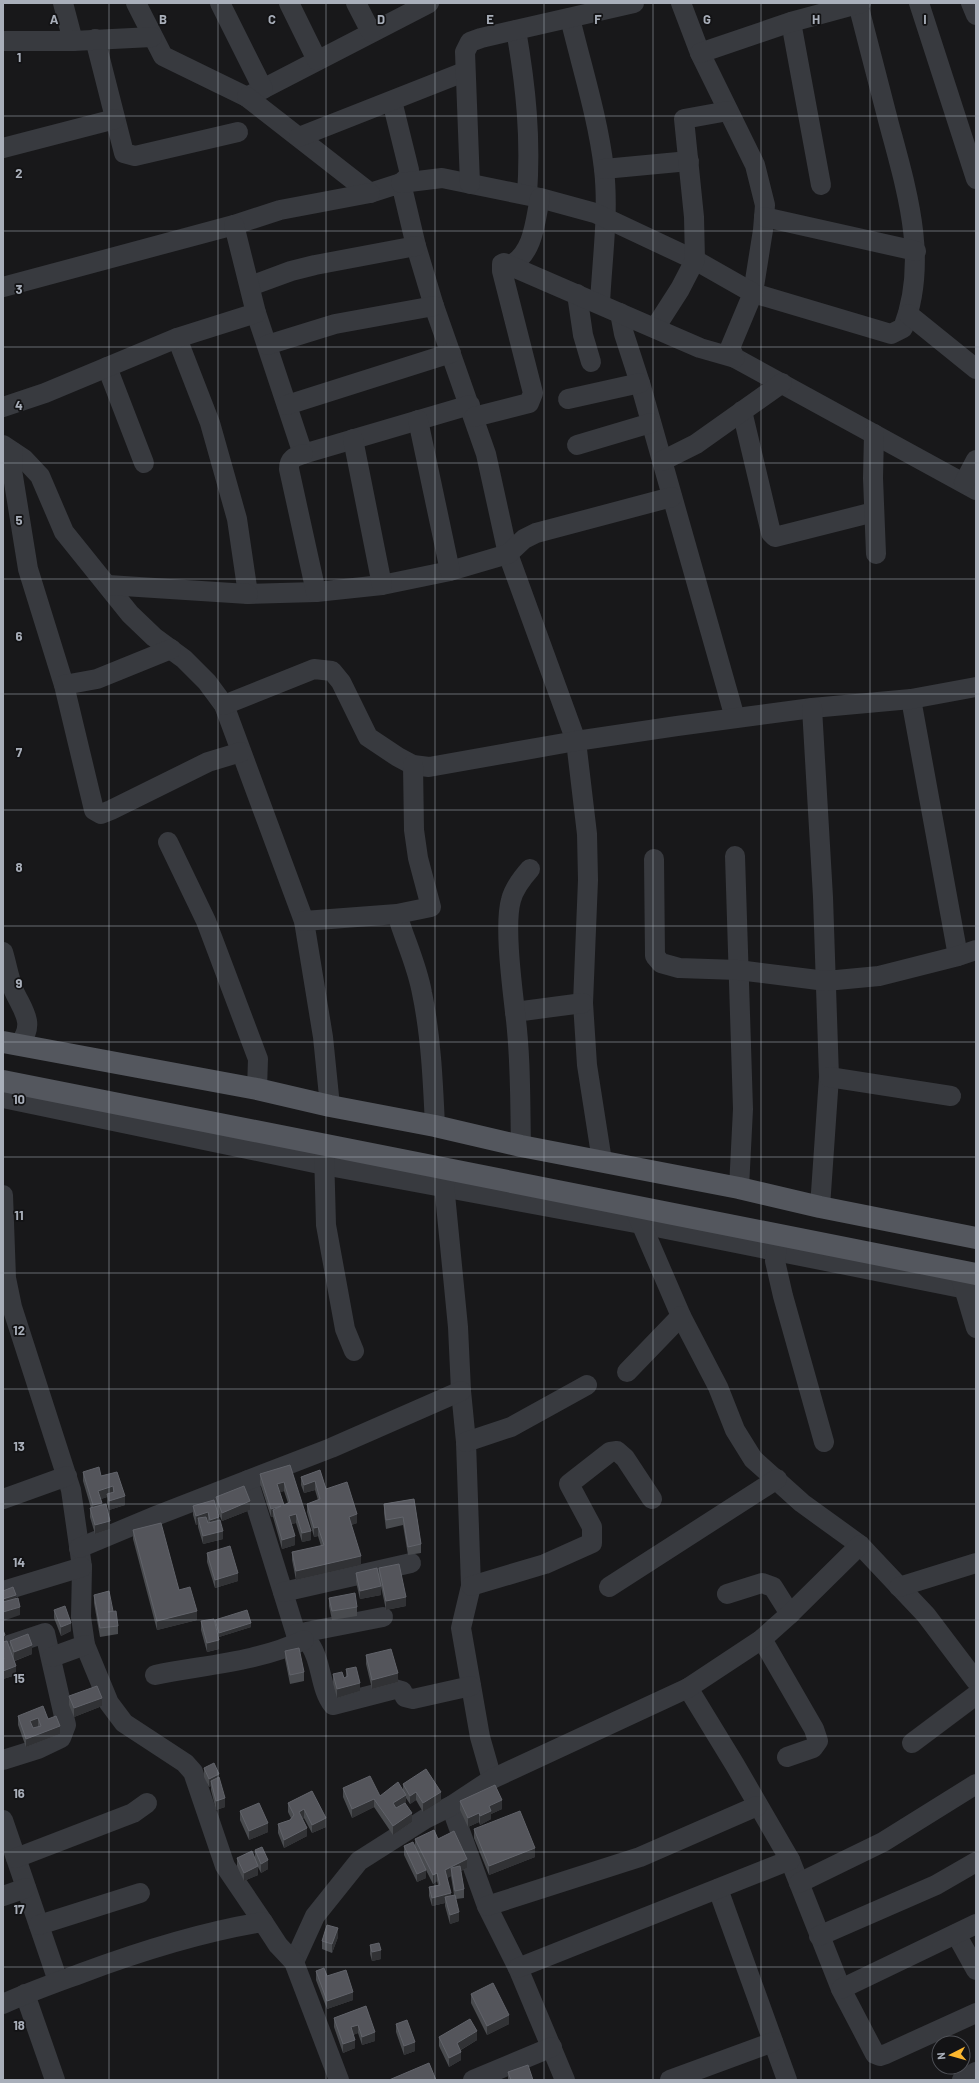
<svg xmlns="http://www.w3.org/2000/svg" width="979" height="2083" font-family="Barlow,sans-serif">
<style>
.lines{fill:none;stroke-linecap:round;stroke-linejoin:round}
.minor{stroke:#383a3f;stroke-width:20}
.major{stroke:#54575e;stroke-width:22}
.wall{fill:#494b4f;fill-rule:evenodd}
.shaded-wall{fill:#313235}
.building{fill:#54555b;stroke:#61636a;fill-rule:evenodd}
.grid{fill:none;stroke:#a9afba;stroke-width:1;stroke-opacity:0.55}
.grid-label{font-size:13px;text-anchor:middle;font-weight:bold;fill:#a9afba;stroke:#131315;stroke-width:3.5;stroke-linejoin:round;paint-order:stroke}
</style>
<rect width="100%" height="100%" fill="#18181a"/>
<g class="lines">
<g class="minor">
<path d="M63,3L73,41"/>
<path d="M136,3L163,56L247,97L429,3"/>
<path d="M220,3L263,89"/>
<path d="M289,3L317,60"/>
<path d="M356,3L371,32"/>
<path d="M681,3L700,53L755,165L765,205L763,230L753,293L891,334L903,328C929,261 907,191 889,124C879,84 868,44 858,4"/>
<path d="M919,3L976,179"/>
<path d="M971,3L976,15"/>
<path d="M570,18C582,68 598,118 604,169C609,214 602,259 600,304"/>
<path d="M791,22L821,185"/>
<path d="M516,30C526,87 531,138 527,195"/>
<path d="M95,39L124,153L135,156L238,132"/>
<path d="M3,41H73L152,37"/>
<path d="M700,53L791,22L861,3"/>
<path d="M247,97L370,193L401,183L416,246L434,306L486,454L508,554L576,741L587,834L588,880L583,1003L587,1065L602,1161"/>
<path d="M392,101L409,170V176L401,183"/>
<path d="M299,137L464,72"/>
<path d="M3,148L115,119"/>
<path d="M604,169L689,161"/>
<path d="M401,183L442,178L540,198L595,213L695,260L753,293L730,348L735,358L976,490"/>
<path d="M470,184L465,52L470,42L481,38L634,3"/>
<path d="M764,217L916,251"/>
<path d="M511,265C534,252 535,221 540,198"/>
<path d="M250,286L291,271L315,265L416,246"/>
<path d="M3,287L234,225L280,210L370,193"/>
<path d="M577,294L583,335L591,362"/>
<path d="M256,313L303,454L470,405"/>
<path d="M620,313L624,334L640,383L735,718"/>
<path d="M908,314L976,369"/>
<path d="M655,328L680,289L695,260L694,217L684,119L728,111"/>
<path d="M177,338L210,423L237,519L248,594L316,592L382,585L450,571L508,554L524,539L536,533L672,497"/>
<path d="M267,345L335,324L434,306"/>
<path d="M107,367L144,463"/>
<path d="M568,399L640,383"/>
<path d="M287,405L451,353"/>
<path d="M3,407L45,393L177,338L256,313L234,225"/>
<path d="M742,411L771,533L775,537L874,512"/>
<path d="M474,417L529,403L533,393L502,271V264L504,263L700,348L735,358"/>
<path d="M418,420L450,571"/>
<path d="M874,434L873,478L876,554"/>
<path d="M353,439L382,585"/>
<path d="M3,445L24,459L40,476L64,532L130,614L154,637L184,659L207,682L224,705L304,921L323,1037L330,1106"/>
<path d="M577,445L651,423"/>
<path d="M13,452L12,470L28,569L64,685L94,810L101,814L111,810L208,762L241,752"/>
<path d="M303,454C294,457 289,459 289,469L316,592"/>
<path d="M662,461L696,444L782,383"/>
<path d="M964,483L976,460"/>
<path d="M108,585L248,594"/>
<path d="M64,685L97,679L171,649"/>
<path d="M911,699L958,956"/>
<path d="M224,705L314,669L332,671L341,682L368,737L398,757L413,765L429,767L576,741L677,726L812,708L911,699L976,687"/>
<path d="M812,708L823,897L829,1077L820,1207"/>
<path d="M168,842L206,921L258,1059L257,1089"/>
<path d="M735,856L743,1109L739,1188"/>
<path d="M654,859L655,956L661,963L679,968L738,970L826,981L879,976L958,956L976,950"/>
<path d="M397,914C405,941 417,965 422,993C431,1036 433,1082 435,1126"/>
<path d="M304,921L397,914L431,907L418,858L414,830L413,765"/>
<path d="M3,952C7,965 9,979 14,991C23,1011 36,1024 19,1044"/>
<path d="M515,1012L583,1003"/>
<path d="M829,1077L951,1096"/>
<path d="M3,1098L324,1165L641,1224L976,1291"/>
<path d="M521,1146C520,1102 521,1056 515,1012C512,985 504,925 511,900C514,888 522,878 530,869"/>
<path d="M324,1152L326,1225L345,1329L354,1351"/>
<path d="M443,1174L458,1327L461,1391L466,1442L471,1586L461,1628L480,1737L492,1779"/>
<path d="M3,1195L6,1278L12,1307L71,1490L82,1567L81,1617L85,1645L109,1703L124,1723L185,1763L193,1772L225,1866L263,1922"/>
<path d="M637,1214L681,1316L718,1387L735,1430L753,1459L802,1503L860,1545L926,1615L976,1681"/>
<path d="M778,1239L775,1261L783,1296L824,1442"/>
<path d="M961,1278L976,1328"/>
<path d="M627,1372L681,1316"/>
<path d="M466,1442L511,1427L587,1385"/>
<path d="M248,1480L296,1634C300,1638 308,1641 311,1646C322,1663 320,1689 333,1705L395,1689L402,1691L405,1697L413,1699L471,1686"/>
<path d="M3,1499L67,1476"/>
<path d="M79,1548L158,1515L331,1448L461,1391"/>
<path d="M471,1586L545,1564L592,1543V1527L569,1484L610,1452L617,1451L625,1458L652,1499"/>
<path d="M609,1587L777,1479"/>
<path d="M899,1587L976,1563"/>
<path d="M3,1591L82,1567"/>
<path d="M283,1592L411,1563"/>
<path d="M727,1594L762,1583L773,1587L790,1614"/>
<path d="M296,1634L383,1617"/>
<path d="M762,1639L814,1729L818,1741L813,1748L787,1757"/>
<path d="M3,1647L45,1633L66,1725L61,1738L38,1749L3,1760"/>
<path d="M52,1657L85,1645"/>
<path d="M155,1675C204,1665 258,1662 304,1640"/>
<path d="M688,1688L735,1765L790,1860L841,1989L875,2054L880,2056L886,2054L976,2013"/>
<path d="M912,1743L976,1695"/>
<path d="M451,1806L487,1906L518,1968L565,2080"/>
<path d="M3,1820L58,1981"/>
<path d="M16,1858L133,1813L147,1803"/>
<path d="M799,1883L883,1842L976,1784"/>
<path d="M718,1889L787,2080"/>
<path d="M3,1896L26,1888"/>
<path d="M487,1906L640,1857L757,1806"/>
<path d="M39,1925L140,1893"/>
<path d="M956,1934L976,1970"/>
<path d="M819,1936L936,1885L976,1862"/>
<path d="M294,1962L315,1916L359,1861L425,1819L451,1806L492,1779L688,1688L762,1639L790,1614L860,1545"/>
<path d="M518,1968L790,1860"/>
<path d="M841,1989L976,1924"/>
<path d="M25,1994L55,2080"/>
<path d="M3,2004C29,1992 55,1983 82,1973C141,1951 201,1932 263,1922L278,1945L294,1962L339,2080"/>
<path d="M473,2080L552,2047"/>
<path d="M670,2080L773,2042"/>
<path d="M962,2080L976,2072"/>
</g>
<g class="major">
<path d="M3,1042L257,1089L330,1106L435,1126L521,1146L739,1188L820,1207L976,1238"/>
<path d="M3,1081L976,1274"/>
</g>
</g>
<g class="wall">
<path d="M290,1465L311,1540L302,1542L296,1523L291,1524L295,1545L282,1549L273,1517H271L260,1483V1474ZM284,1491L288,1503L284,1505L280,1492Z"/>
<path d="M320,1470L326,1489L357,1523L351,1525L361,1565L296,1580L292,1560V1552L321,1546L318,1536L314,1537L307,1512V1504L318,1500L315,1490L304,1493L301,1485V1477Z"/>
<path d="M83,1472L101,1476L117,1472L125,1505L109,1510L107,1503V1497L101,1499L102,1505L110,1529L95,1534L90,1517V1508H91L83,1481Z"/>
<path d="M216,1497L250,1510L222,1521L218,1512L223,1539L203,1544L198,1527V1524L196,1525L193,1515V1506L216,1504Z"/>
<path d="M414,1499L421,1544V1553L408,1555L403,1525L386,1529L384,1513V1504Z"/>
<path d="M133,1530L179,1590L197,1620L157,1630L133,1539Z"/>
<path d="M207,1553L238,1581L215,1588L207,1562Z"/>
<path d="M379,1568L406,1606L386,1610L379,1577Z"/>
<path d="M356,1573L381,1595L360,1599L356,1582Z"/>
<path d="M94,1595L113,1612L118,1626V1634L100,1637L94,1603Z"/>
<path d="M329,1598L357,1607V1616L332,1620L329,1606Z"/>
<path d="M54,1610L71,1631L61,1636L54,1618Z"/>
<path d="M215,1620L251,1627L219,1637L215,1625Z"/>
<path d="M201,1621L219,1649L207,1652L201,1630Z"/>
<path d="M3,1630L5,1642L10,1647V1641L32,1654L15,1661L16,1675L3,1679Z"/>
<path d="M285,1651L304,1672V1681L290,1684L285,1659Z"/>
<path d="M366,1655L398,1682L372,1689L366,1664Z"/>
<path d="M346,1669L360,1691L337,1698L333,1683V1674L344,1678L346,1677Z"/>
<path d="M69,1696L102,1706L74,1717L69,1705Z"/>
<path d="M18,1716L48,1719L60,1734L26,1747L18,1725Z"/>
<path d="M204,1768L219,1777L225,1807L216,1810L211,1790V1786L209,1787L204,1777Z"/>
<path d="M403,1784L441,1801L423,1812L416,1800L410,1804L406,1798V1803L405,1804L412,1822L393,1835L374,1807L352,1818L343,1797V1788L380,1796L403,1790Z"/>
<path d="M312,1791L326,1827L312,1833L304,1818L302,1819L307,1836L284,1848L278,1833V1824L290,1820L291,1818L288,1812V1803Z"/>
<path d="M460,1801L502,1809L491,1814V1819L480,1825L479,1822L468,1827L460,1810Z"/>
<path d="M240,1811L268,1832L249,1840L240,1820Z"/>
<path d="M474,1829L535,1857L489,1875L474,1838Z"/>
<path d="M415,1839H438L467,1868L461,1871L464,1889V1898L456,1899L459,1921L450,1924L445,1906V1903L432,1906L429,1896V1887L438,1885L437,1881L433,1884L426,1870V1878L417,1882L404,1855V1846H415ZM451,1876L454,1895L451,1896L447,1878Z"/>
<path d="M255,1850L268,1869L261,1873L258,1867V1875L244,1881L237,1866V1858L255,1857Z"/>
<path d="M338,1937L332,1953L322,1949V1941Z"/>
<path d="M370,1945L381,1959L372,1961L370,1954Z"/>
<path d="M316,1971L327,1976L353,2000L327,2009L316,1980Z"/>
<path d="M471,1994L509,2024L487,2035L471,2003Z"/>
<path d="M366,2006L375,2041L362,2045L358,2033L353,2035L355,2048L343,2053L334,2027V2018Z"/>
<path d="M396,2024L415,2051L404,2055L396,2032Z"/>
<path d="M439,2037L477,2040L461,2050V2060L449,2067L439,2046Z"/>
<path d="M508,2072L533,2080H508Z"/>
</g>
<g class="shaded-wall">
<path d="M315,1481V1490L304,1493V1485Z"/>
<path d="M284,1482V1491L277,1493V1484Z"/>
<path d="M113,1486V1495L107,1494V1497L98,1500V1491Z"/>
<path d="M125,1496V1505L109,1510V1501Z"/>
<path d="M250,1501V1510L222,1521V1513Z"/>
<path d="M102,1503V1511L93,1514V1505Z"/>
<path d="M281,1506L273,1510V1517H271V1509Z"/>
<path d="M208,1512V1521L198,1518V1524L196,1525V1516Z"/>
<path d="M296,1514V1523L289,1525V1516Z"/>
<path d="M357,1514V1523L349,1526V1517Z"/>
<path d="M219,1517V1525L210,1528V1520Z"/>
<path d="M110,1521V1529L95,1534V1525Z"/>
<path d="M318,1527V1536L314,1537V1528Z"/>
<path d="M223,1531V1539L203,1544V1536Z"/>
<path d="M311,1531V1540L302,1542V1533Z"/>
<path d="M295,1536V1545L282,1549V1540Z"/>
<path d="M361,1556V1565L296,1580V1571Z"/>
<path d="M238,1573V1581L215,1588V1580Z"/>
<path d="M381,1586V1595L360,1599V1591Z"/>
<path d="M16,1595V1604L3,1608V1599Z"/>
<path d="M406,1597V1606L386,1610V1601Z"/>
<path d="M20,1607V1615L3,1621V1612Z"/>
<path d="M197,1611V1620L157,1630V1621Z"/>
<path d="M71,1623V1631L61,1636V1627Z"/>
<path d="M251,1623V1627L219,1637V1633Z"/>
<path d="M5,1635V1644L3,1645V1636Z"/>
<path d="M219,1640V1649L207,1652V1643Z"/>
<path d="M32,1645V1654L14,1661V1652Z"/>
<path d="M16,1666V1675L3,1679V1671Z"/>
<path d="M398,1673V1682L372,1689V1680Z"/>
<path d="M360,1683V1691L337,1698V1689Z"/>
<path d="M102,1698V1706L74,1717V1708Z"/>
<path d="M38,1718V1727L30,1730V1721Z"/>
<path d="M60,1726V1734L26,1747V1739Z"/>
<path d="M219,1774V1782L211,1781V1786L209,1787V1779Z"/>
<path d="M416,1792V1800L410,1804V1796Z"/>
<path d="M441,1792V1801L423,1812V1803Z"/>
<path d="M406,1795V1803L393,1812V1803Z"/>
<path d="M225,1798V1807L216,1810V1801Z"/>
<path d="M374,1799V1807L352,1818V1809Z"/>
<path d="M502,1800V1809L491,1814V1819L480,1825V1816L489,1806Z"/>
<path d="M304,1809V1818L299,1821V1812Z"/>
<path d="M412,1813V1822L393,1835V1826Z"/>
<path d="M479,1813V1822L468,1827V1818Z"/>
<path d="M326,1818V1827L312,1833V1825Z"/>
<path d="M268,1823V1832L249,1840V1831Z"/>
<path d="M307,1828V1836L284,1848V1840Z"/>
<path d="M535,1848V1857L489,1875V1866Z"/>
<path d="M467,1859V1868L452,1875L451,1868V1876L445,1879V1870Z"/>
<path d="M268,1860V1869L261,1873V1864Z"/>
<path d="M258,1866V1875L244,1881V1873Z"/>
<path d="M426,1870V1878L417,1882V1874Z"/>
<path d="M437,1873V1881L433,1884V1875Z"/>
<path d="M451,1893V1901L445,1897V1903L432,1906V1898Z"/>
<path d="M459,1912V1921L450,1924V1915Z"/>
<path d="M338,1928V1937L332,1953V1944Z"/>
<path d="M381,1950V1959L372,1961V1952Z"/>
<path d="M353,1992V2000L327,2009V2001Z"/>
<path d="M509,2015V2024L487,2035V2026Z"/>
<path d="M358,2025V2033L351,2036V2027Z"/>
<path d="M477,2031V2040L457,2052V2043Z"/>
<path d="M375,2032V2041L362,2045V2037Z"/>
<path d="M355,2040V2048L343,2053V2044Z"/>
<path d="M415,2042V2051L404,2055V2046Z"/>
<path d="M461,2052V2060L449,2067V2058Z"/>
</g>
<g class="building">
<path d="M290,1465L311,1531L302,1533L296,1514L289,1516L295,1536L282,1540L273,1510L281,1506L271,1509L260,1474ZM284,1482L290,1502L284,1505L277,1484Z"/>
<path d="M99,1467L101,1476L117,1472L125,1496L109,1501L107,1494L114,1492L113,1486L98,1491L102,1503L93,1505L83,1472Z"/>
<path d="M320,1470L326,1489L347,1482L357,1514L349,1517L361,1556L296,1571L292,1552L324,1545L318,1527L314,1528L307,1504L320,1499L315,1481L304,1485L301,1477Z"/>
<path d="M244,1486L250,1501L222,1513L216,1497Z"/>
<path d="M414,1499L421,1544L408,1547L403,1517L386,1520L384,1504Z"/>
<path d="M214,1500L219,1517L210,1520L208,1512L196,1516L193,1506Z"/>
<path d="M106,1504L110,1521L95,1525L90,1508Z"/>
<path d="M206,1517L208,1523L220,1520L223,1531L203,1536L198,1518Z"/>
<path d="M161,1523L179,1590L190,1587L197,1611L157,1621L133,1530Z"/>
<path d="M230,1546L238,1573L215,1580L207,1553Z"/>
<path d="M399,1564L406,1597L386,1601L379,1568Z"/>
<path d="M377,1568L381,1586L360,1591L356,1573Z"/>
<path d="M13,1587L16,1595L3,1599V1591Z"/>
<path d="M109,1591L113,1611L108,1612L116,1611L118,1626L100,1628L94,1595Z"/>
<path d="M355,1593L357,1607L332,1611L329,1598Z"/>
<path d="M18,1598L20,1607L3,1612V1602Z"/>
<path d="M65,1606L71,1623L61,1627L54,1610Z"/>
<path d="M247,1610L251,1623L219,1633L215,1620Z"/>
<path d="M214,1619L219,1640L207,1643L201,1621Z"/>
<path d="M3,1630L5,1635L3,1636Z"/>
<path d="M28,1634L32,1645L14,1652L10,1641Z"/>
<path d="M7,1641L16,1666L3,1671V1660L4,1659L3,1656V1642Z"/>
<path d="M299,1648L304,1672L290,1675L285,1651Z"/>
<path d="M391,1649L398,1673L372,1680L366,1655Z"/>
<path d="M356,1667L360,1683L337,1689L333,1674L342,1672L344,1678L348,1676L346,1669Z"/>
<path d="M97,1686L102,1698L74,1708L69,1696Z"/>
<path d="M43,1706L48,1719L56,1716L60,1726L26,1739L18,1716ZM38,1718L41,1726L33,1728L30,1721Z"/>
<path d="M214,1763L219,1774L209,1779L204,1768Z"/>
<path d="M426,1769L441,1792L423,1803L416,1792L410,1796L403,1784Z"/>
<path d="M370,1776L380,1796L398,1782L406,1795L393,1803L396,1808L405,1803L412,1813L393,1826L374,1799L352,1809L343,1788Z"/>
<path d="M219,1777L225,1798L216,1801L211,1781Z"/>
<path d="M495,1785L502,1800L489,1806L491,1811L480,1816L479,1813L468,1818L460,1801Z"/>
<path d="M312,1791L326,1818L312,1825L304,1809L299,1812L307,1828L284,1840L278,1824L290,1820L294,1815L288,1803Z"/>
<path d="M259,1803L268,1823L249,1831L240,1811Z"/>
<path d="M520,1811L535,1848L489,1866L474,1829Z"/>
<path d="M434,1830L438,1839L454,1831L467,1859L445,1870L451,1893L432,1898L429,1887L440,1885L437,1873L433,1875L415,1839Z"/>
<path d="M413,1842L426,1870L417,1874L404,1846Z"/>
<path d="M262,1847L268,1860L261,1864L255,1850Z"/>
<path d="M252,1851L258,1866L244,1873L237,1858Z"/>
<path d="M460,1866L464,1889L455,1891L451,1868Z"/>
<path d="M455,1895L459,1912L450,1915L445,1897Z"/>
<path d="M327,1925L338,1928L332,1944L322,1941Z"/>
<path d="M379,1943L381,1950L372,1952L370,1945Z"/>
<path d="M324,1968L327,1976L346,1970L353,1992L327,2001L316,1971Z"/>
<path d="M493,1983L509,2015L487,2026L471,1994Z"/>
<path d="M366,2006L375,2032L362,2037L358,2025L351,2027L355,2040L343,2044L334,2018Z"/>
<path d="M470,2019L477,2031L457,2043L461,2052L449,2058L439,2037Z"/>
<path d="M407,2020L415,2042L404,2046L396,2024Z"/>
<path d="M429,2063L436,2080H389Z"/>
<path d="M528,2065L533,2080H511L508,2072Z"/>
</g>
<path class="grid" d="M109,3V2080M218,3V2080M326,3V2080M435,3V2080M544,3V2080M653,3V2080M761,3V2080M870,3V2080M3,116H976M3,231H976M3,347H976M3,463H976M3,579H976M3,694H976M3,810H976M3,926H976M3,1042H976M3,1157H976M3,1273H976M3,1389H976M3,1504H976M3,1620H976M3,1736H976M3,1852H976M3,1967H976"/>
<g class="grid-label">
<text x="54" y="24">A</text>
<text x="163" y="24">B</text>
<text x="272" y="24">C</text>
<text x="381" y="24">D</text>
<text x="490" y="24">E</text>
<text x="598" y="24">F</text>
<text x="707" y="24">G</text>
<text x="816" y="24">H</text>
<text x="925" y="24">I</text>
<text x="19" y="62">1</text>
<text x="19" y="178">2</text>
<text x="19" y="294">3</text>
<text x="19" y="410">4</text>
<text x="19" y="525">5</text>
<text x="19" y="641">6</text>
<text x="19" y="757">7</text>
<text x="19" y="872">8</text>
<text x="19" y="988">9</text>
<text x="19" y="1104">10</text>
<text x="19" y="1220">11</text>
<text x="19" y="1335">12</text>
<text x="19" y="1451">13</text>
<text x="19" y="1567">14</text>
<text x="19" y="1683">15</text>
<text x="19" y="1798">16</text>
<text x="19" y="1914">17</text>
<text x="19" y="2030">18</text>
</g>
<rect width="979" height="2083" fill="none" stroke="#a9afba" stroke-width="8"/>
<g transform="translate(951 2055) rotate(264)"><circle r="19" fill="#131315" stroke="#4f5157"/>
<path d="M0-3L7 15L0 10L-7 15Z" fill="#fbb62e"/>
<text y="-6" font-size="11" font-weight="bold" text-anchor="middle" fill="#a9afba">N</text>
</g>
</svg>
